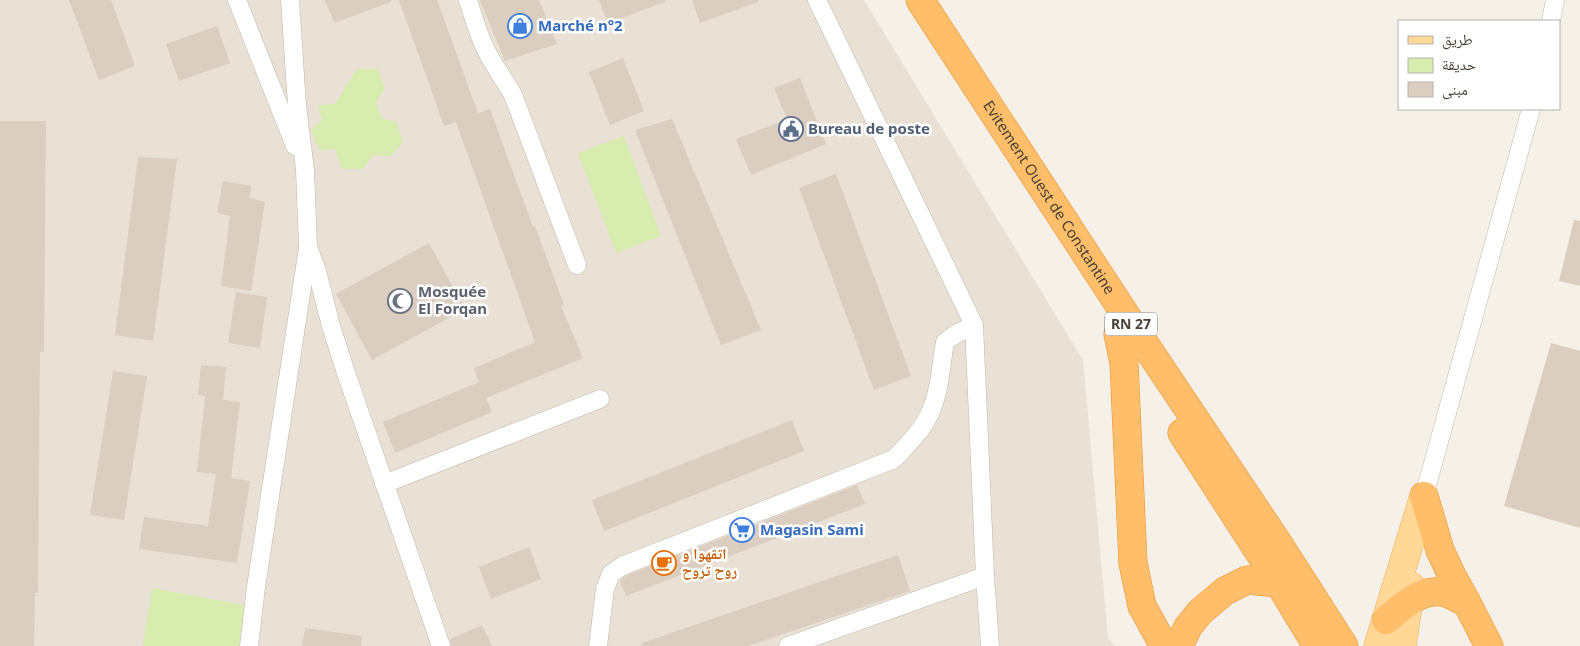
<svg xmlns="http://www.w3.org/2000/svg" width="1580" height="646" font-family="'Noto Sans','Noto Naskh Arabic',sans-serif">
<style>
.residential{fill:#e9e1d6}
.green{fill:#d7ecae}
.building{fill:#dbcdc0}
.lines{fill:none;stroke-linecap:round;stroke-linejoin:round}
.street-casing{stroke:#c1b7aa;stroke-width:19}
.primary-casing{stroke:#ecb35f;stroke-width:29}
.highway-casing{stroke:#e8912f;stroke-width:29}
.street{stroke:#fff;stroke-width:18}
.primary{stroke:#ffd797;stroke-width:28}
.highway{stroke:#ffbe69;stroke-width:28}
.labels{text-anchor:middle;stroke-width:5;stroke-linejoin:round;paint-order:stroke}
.shield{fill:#fff;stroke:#807972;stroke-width:1}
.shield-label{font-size:14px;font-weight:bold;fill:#494036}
.shop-label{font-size:15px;font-weight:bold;fill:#366cbe;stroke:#fff;text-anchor:start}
.service-label{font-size:15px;font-weight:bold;fill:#4e5e75;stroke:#fff;text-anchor:start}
.street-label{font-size:15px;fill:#494036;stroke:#fff}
.worship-label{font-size:15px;font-weight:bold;fill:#5b616d;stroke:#fff;text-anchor:start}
.food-label{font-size:15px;font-weight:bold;fill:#c56008;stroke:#fff;text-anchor:start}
</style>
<rect width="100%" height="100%" fill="#f5f0e8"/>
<path class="residential" d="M0,0H864L1083,360L1108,638L1115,646H0Z"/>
<g class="green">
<path d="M357,69H377L385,89L376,102L381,118L396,122L403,142L391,156L373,155L363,169H342L335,149L319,150L311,130L322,120L318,105L335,104Z"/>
<path d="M624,136L661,236L616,253L578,153Z"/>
<path d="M152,588L244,605L239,646H143Z"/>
</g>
<g class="building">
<path d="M69,0H111L135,66L99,80Z"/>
<path d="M325,0H391V2L334,23Z"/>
<path d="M399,0H437L478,113L490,109L533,227L535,226L564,305L561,306L583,358L486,398L492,412L395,453L383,422L479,382L474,368L535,342L456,122L444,126Z"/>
<path d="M480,0H539L557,44L505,61Z"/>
<path d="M599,0H665V2L608,23Z"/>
<path d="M692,0H758V2L700,23Z"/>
<path d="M217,26L230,63L179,81L166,44Z"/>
<path d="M623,58L644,111L610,125L589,72Z"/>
<path d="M800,78L826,144L751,175L736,139L787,119L774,88Z"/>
<path d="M672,119L761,330L721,345L635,130Z"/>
<path d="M0,121H46L44,352H40L38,593H35L34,646H0Z"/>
<path d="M138,157L177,159L153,341L115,335Z"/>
<path d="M836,174L911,376L874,390L799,188Z"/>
<path d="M223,181L252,186L249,198L265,202L251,291L221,286L230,216L217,213Z"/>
<path d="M1574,220L1580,221V286L1559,281Z"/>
<path d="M429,243L465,309L372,360L336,294Z"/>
<path d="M236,292L267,297L260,348L228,343Z"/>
<path d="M1551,343L1580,351V528L1504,506Z"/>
<path d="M201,365L226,367L223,400L240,402L231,478L250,481L237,563L139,549L144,517L208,526L216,474L197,472L205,396L198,395Z"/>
<path d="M113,371L147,376L124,520L90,515Z"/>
<path d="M792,420L804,451L604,531L592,500Z"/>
<path d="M857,485L865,504L626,596L620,581L627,575Z"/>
<path d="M529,547L541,579L491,599L479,567Z"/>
<path d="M898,555L910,591L748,646H642V643Z"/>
<path d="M482,625L492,646H451L450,639Z"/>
<path d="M305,628L362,636L361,646H302Z"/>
</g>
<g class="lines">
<defs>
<g id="street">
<path d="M237,0L295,146"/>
<path d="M290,0L297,105L305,170L308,247L317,271L331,326L346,373L441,646"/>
<path d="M468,0C473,16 478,33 485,48C493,65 504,79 513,95L577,265"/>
<path d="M817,0L974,325L985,576L990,646"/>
<path d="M1551,21L1555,0"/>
<path d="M384,484L600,399"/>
<path d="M1424,496L1531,109"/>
<path d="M249,646L256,587L308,248"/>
<path d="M598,646L605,589L611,574L622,566L894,459C907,445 922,431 930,413C940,391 941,365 945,342L956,334L974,325"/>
<path d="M788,646L985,576"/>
</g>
<g id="primary">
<path d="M1378,646L1424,496"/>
<path d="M1402,646L1411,586"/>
</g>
<g id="highway">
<path id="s1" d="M920,0L1136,331L1278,543L1344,646"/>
<path d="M1118,334L1124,363L1133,563L1142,606L1164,646"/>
<path d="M1182,433L1279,583L1317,646"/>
<path d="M1424,496L1440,550L1452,576L1467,603L1489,646"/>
<path d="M1386,620C1404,605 1424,585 1449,594C1455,597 1461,600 1467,603"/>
<path d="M1179,646L1188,627L1200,612L1225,591L1247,580L1279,583"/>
</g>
</defs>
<use href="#street" class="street-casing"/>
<use href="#primary" class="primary-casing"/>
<use href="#highway" class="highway-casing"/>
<use href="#street" class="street"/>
<use href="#primary" class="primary"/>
<use href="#highway" class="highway"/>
</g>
<defs>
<symbol id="shop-ring" viewBox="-11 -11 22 22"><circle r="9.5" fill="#fff" stroke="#3f7fe0" stroke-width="1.5"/><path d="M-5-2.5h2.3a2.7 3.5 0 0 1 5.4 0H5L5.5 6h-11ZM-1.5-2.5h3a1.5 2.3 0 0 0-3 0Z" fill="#3f7fe0"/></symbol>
<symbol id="civic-ring" viewBox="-11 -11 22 22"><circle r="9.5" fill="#fff" stroke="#5c6f8a" stroke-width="1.5"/><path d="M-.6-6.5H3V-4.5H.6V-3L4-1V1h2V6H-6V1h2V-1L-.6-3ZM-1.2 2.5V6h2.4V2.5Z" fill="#5c6f8a"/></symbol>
<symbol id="mosque-ring" viewBox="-11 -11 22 22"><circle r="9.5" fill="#fff" stroke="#6b7280" stroke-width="1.5"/><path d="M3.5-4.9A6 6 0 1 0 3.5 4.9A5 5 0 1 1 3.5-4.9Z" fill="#6b7280"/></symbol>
<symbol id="supermarket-ring" viewBox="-11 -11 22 22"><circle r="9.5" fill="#fff" stroke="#3f7fe0" stroke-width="1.5"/><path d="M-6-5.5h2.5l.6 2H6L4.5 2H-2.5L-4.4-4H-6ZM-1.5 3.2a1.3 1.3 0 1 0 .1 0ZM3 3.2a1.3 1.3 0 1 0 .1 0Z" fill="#3f7fe0"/></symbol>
<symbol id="cafe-ring" viewBox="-11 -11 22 22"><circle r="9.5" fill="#fff" stroke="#e8710a" stroke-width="1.5"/><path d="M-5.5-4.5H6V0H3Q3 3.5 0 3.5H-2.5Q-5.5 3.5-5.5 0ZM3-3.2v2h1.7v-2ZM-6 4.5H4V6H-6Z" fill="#e8710a"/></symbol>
</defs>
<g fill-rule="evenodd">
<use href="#shop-ring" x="506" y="12" width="28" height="28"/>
<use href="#civic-ring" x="777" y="115" width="28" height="28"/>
<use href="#mosque-ring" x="386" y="287" width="28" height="28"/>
<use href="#supermarket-ring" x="728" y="516" width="28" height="28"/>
<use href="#cafe-ring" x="650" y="549" width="28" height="28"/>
</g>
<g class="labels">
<rect class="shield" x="1105" y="312.5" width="52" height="23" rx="4"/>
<g class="shield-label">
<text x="1131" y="329">RN 27</text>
</g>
<g class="shop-label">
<text x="538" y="31">Marché n°2</text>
<text x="760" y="535">Magasin Sami</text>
</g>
<g class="service-label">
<text x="808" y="134">Bureau de poste</text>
</g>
<g class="street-label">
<text dy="5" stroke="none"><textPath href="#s1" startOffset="236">Evitement Ouest de Constantine</textPath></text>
</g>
<g class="worship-label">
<text x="418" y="297">Mosquée<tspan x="418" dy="17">El Forqan</tspan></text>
</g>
<g class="food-label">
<text x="682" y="559">اتقهوا و<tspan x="682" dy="17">روح تروح</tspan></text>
</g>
</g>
<rect x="1398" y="20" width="162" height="90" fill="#ffffff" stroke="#b6b3af"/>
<rect x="1408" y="36" width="25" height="8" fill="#ffd797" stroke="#b6b3af"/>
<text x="1442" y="45" font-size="15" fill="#494036">طريق</text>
<rect x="1408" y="58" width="25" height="15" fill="#d7ecae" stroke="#b6b3af"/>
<text x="1442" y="70" font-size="15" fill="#494036">حديقة</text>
<rect x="1408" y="82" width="25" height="15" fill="#dbcdc0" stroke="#b6b3af"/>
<text x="1442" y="95" font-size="15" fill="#494036">مبنى</text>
</svg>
